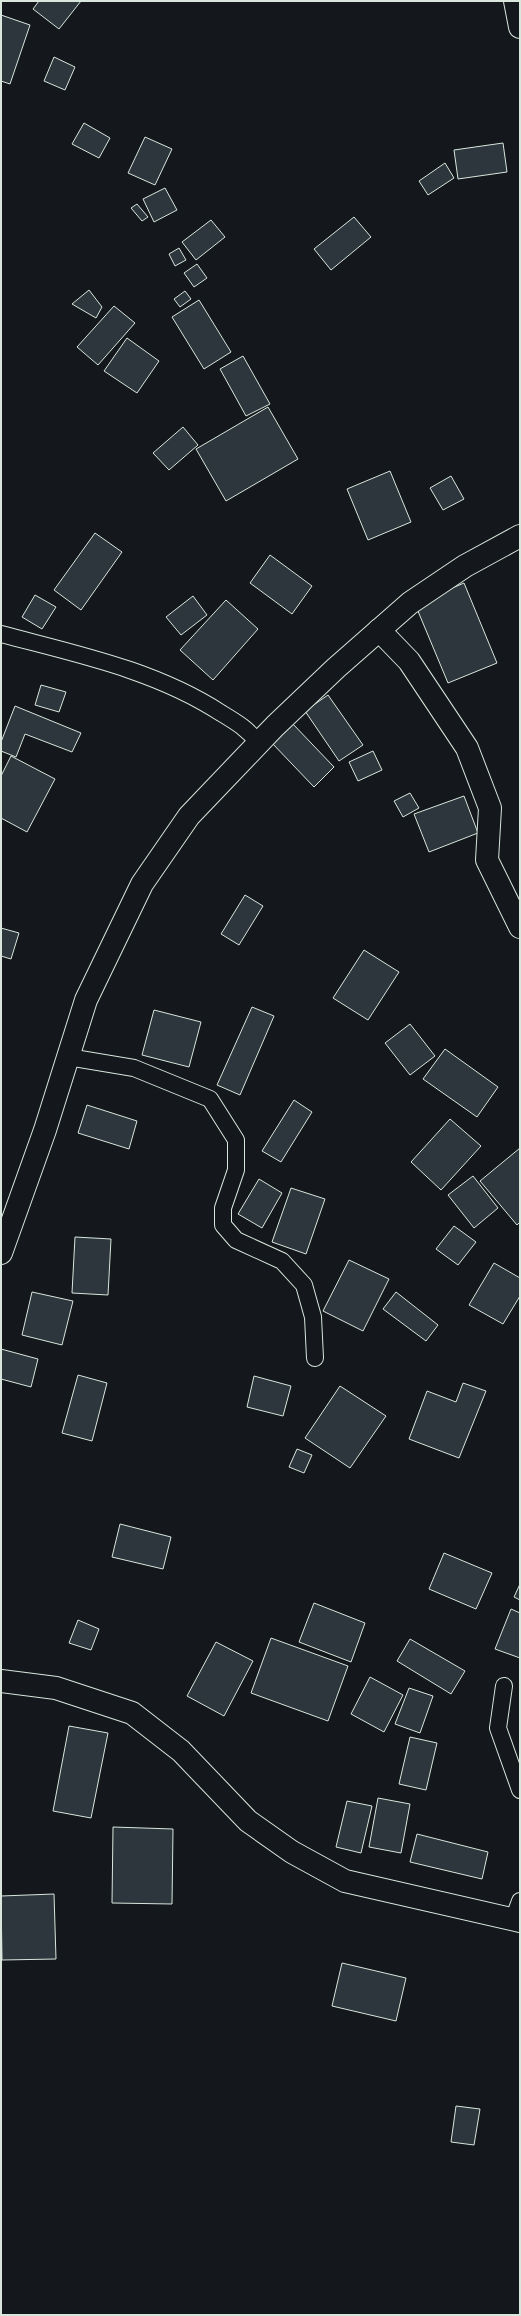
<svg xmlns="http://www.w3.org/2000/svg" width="521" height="2316" font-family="'Fira Sans',sans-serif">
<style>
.building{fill:#2c363c;stroke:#d8e6dc}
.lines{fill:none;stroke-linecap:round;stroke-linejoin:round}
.service-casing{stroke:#d8e6dc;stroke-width:18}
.minor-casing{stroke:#d8e6dc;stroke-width:24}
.service{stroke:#14181c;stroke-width:16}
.minor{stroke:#14181c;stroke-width:22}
</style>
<rect width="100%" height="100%" fill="#14181c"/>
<g class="building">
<path d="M39,1H81L59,29L33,9Z"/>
<path d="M1,15L30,25L10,84L1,81Z"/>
<path d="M54,57L75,67L65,90L44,81Z"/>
<path d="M84,123L110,138L99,158L72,144Z"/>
<path d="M145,137L172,149L155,185L128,173Z"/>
<path d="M503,143L507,172L458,179L454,150Z"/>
<path d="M445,163L454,178L428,195L419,181Z"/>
<path d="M165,188L177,210L154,222L143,199Z"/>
<path d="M137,204L148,217L142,221L131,208Z"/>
<path d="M354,217L371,237L331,270L314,249Z"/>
<path d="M211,220L225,237L196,260L182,242Z"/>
<path d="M179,248L186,260L175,266L169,254Z"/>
<path d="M197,264L207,278L194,287L184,273Z"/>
<path d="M89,290L102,307L96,318L72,304Z"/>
<path d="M185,291L191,299L180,307L174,299Z"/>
<path d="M199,300L231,352L204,369L172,317Z"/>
<path d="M114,306L135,323L98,365L77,347Z"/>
<path d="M127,338L159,361L137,393L104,371Z"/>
<path d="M243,356L270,404L246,416L220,369Z"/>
<path d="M268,407L298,459L226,501L196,449Z"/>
<path d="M183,427L198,445L169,470L153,453Z"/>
<path d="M390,471L411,522L368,540L347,489Z"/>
<path d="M451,476L464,499L443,510L430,488Z"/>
<path d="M95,533L122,552L81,610L54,590Z"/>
<path d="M270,555L312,586L292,614L250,583Z"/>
<path d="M464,583L497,663L448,683L415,604Z"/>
<path d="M35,595L56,607L42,629L22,617Z"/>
<path d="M193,596L207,615L181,635L166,617Z"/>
<path d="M226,600L258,629L213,680L180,650Z"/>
<path d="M41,685L66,692L59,712L35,705Z"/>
<path d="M328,695L363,745L339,761L305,711Z"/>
<path d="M15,706L81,733L72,752L25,734L16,757L1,751V742Z"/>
<path d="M291,722L334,767L314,787L271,742Z"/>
<path d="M373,751L382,770L358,781L349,762Z"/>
<path d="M11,756L55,779L27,832L1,818V776Z"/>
<path d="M410,793L419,808L403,817L394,801Z"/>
<path d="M464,796L478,833L429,852L414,814Z"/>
<path d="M245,895L263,906L239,945L221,934Z"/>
<path d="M1,928L19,933L11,959L1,956Z"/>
<path d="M364,950L399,972L368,1020L333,998Z"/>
<path d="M252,1007L274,1016L240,1095L217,1085Z"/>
<path d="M154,1010L201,1022L189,1067L142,1055Z"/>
<path d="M410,1024L435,1056L410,1075L385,1043Z"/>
<path d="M445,1049L498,1087L477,1117L423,1079Z"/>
<path d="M294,1100L312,1112L281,1162L262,1151Z"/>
<path d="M87,1105L137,1121L129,1149L78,1133Z"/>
<path d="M450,1119L481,1146L441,1190L411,1162Z"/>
<path d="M520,1148V1222L517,1225L480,1181Z"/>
<path d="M473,1176L498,1208L474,1228L448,1195Z"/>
<path d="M259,1179L282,1193L262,1228L238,1214Z"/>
<path d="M291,1188L325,1199L306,1254L272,1242Z"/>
<path d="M454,1226L476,1242L458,1265L436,1249Z"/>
<path d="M75,1237L111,1239L108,1295L72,1293Z"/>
<path d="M349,1260L389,1279L363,1331L323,1311Z"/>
<path d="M494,1263L520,1278V1296L503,1324L469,1305Z"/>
<path d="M32,1292L73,1301L62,1345L22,1335Z"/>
<path d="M396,1292L438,1325L426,1341L383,1309Z"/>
<path d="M1,1349L38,1359L31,1387L1,1379Z"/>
<path d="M78,1375L107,1383L92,1441L62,1433Z"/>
<path d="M254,1376L291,1386L283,1416L247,1407Z"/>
<path d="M463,1383L486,1391L459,1458L409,1439L427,1391L456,1402Z"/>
<path d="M340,1386L386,1416L350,1468L305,1438Z"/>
<path d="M297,1449L312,1455L304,1473L289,1467Z"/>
<path d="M120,1524L171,1537L163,1569L112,1557Z"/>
<path d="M444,1553L492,1573L476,1609L429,1589Z"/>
<path d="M520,1584V1600L514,1597Z"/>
<path d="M314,1603L365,1623L351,1662L299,1642Z"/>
<path d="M511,1609L520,1613V1658L495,1649Z"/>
<path d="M78,1620L99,1629L91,1650L69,1643Z"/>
<path d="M271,1638L348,1666L328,1721L251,1693Z"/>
<path d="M410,1639L465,1671L451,1694L397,1661Z"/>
<path d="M216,1642L253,1661L224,1716L187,1696Z"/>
<path d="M370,1677L403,1695L384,1732L351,1714Z"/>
<path d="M409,1688L433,1696L420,1733L395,1724Z"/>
<path d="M69,1726L108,1733L91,1818L53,1811Z"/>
<path d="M410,1737L437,1743L426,1790L399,1784Z"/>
<path d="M378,1798L410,1804L401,1853L369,1847Z"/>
<path d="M347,1801L372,1806L361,1853L336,1847Z"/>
<path d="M113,1827L173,1829L172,1904L112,1903Z"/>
<path d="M417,1834L488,1852L482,1879L410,1862Z"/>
<path d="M54,1894L56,1959L2,1960L1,1896Z"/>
<path d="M342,1963L406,1978L396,2021L332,2006Z"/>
<path d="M456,2106L480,2109L474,2145L451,2142Z"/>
</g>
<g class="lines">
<defs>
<g id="service">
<path d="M1,634C76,654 155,670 221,713C236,722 248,729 258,743"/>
<path d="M68,1057L134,1068L210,1099L236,1140V1170L223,1208V1225L236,1240L282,1261L304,1285L313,1317L315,1358"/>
<path d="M504,1686L498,1728L520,1790"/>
<path d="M513,1920L520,1901"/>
</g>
<g id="minor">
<path d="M515,1L520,27"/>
<path d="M379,630L409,661L467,748L490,808L487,860L520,927"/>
<path d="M1,1253L45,1130L86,1000L142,884L189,816L275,726L336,668L410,603L465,566L520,536"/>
<path d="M1,1681L56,1688L132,1713L181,1751L248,1821L292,1852L345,1881L520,1921"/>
</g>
</defs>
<use href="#service" class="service-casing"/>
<use href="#minor" class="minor-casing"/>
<use href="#service" class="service"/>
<use href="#minor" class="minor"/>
</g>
<rect width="521" height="2316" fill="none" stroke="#d8e6dc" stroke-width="4"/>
</svg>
